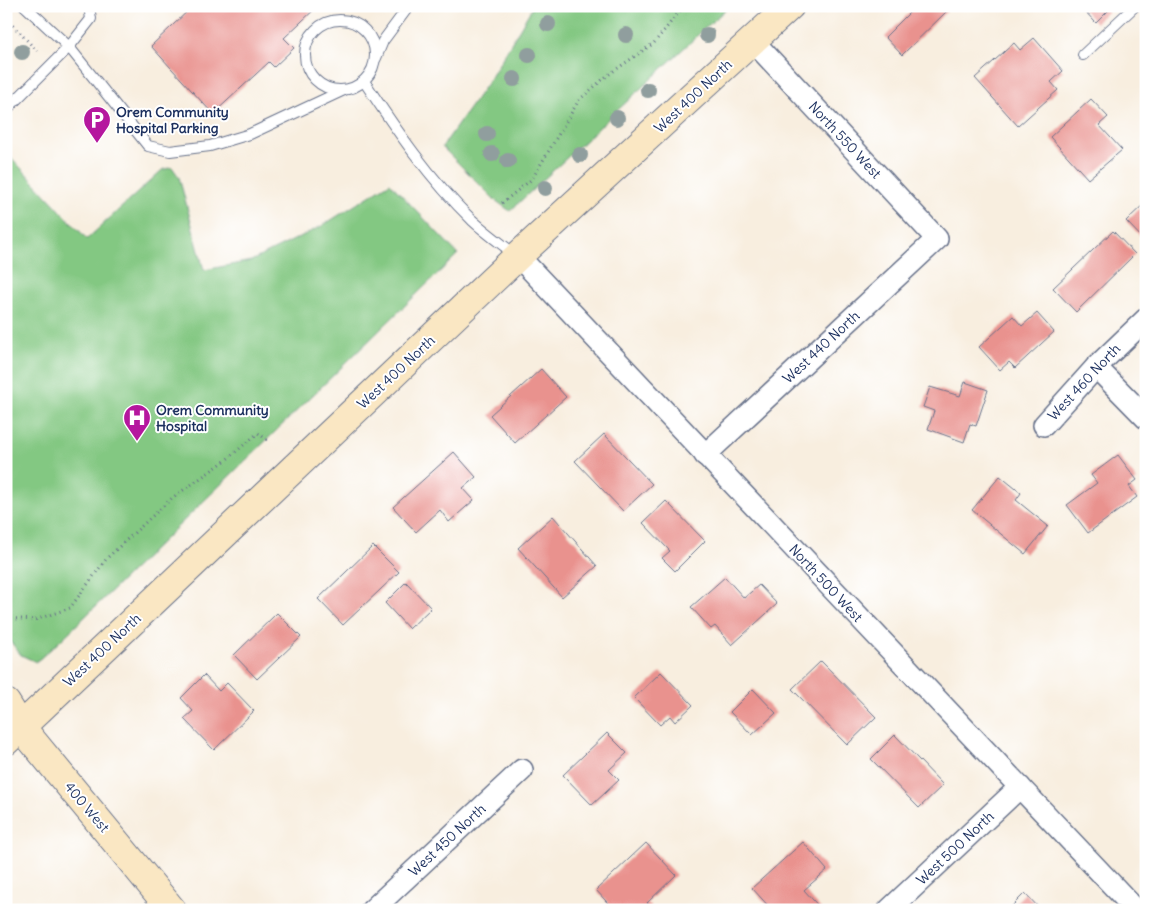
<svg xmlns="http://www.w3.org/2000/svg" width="1152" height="916" font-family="Delius,sans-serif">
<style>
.green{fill:#83c882;stroke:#4f7c70}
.building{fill:#e9928e}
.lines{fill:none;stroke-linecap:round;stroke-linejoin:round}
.service-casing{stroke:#68728b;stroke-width:12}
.minor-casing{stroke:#68728b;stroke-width:24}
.secondary-casing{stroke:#68728b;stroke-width:30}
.path{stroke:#68728b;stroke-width:3;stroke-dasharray:1 4;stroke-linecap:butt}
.service{stroke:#fff;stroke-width:10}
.minor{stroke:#fff;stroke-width:21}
.secondary{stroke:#fae7c3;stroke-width:28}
.tree{fill:#909e9e}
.labels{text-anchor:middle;stroke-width:4;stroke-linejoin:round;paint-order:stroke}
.street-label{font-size:14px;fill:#1b2f5e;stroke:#fff}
.poi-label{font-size:14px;font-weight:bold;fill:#1b2f5e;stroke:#fff;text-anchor:start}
</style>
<rect width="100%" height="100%" fill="#fff"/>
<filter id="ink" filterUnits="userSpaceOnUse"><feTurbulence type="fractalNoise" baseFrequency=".02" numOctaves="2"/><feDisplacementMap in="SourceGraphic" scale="10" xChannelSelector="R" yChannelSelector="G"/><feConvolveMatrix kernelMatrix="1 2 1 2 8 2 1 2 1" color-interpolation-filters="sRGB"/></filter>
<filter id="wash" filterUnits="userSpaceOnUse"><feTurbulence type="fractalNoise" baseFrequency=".0096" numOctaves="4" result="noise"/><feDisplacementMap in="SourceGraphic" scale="20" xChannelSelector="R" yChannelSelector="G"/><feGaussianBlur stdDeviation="1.12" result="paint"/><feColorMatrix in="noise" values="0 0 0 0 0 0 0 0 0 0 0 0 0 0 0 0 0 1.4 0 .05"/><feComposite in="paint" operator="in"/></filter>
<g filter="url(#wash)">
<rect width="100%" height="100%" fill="#f8eedf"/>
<g class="green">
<path d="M533,6H729L510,211L495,200L442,147L490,79Z"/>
<path d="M6,152L87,239L162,170L172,167L179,177L204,270L251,261L320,227L390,183L458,254L60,641L36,662L21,655L6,636Z"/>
</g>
<g id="blocks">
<g class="building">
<path d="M193,6H318L284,38L294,48L274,67L269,62L213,114L151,46Z"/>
<path d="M916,6H942L947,11L902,55L885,37Z"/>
<path d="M1080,6H1113L1096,23Z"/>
<path d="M1034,38L1063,71L1051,82L1058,90L1018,126L975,78L1014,43L1020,50Z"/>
<path d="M1091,99L1108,117L1099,125L1122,150L1088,179L1050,137Z"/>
<path d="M1146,202V242L1126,221Z"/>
<path d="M1113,231L1135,254L1076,312L1053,288Z"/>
<path d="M1037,313L1054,332L1015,368L1009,362L1000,370L979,347L1013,316L1022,326Z"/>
<path d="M541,369L566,397L515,443L490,415Z"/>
<path d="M965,382L988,390L976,426L970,424L964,442L928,429L934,411L923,407L930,387L960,396Z"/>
<path d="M604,434L652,484L623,511L575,461Z"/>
<path d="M454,452L476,477L463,488L474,500L449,522L440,510L416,532L393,507Z"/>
<path d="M1118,455L1137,480L1129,486L1137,497L1088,533L1067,505L1097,483L1091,475Z"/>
<path d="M1000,476L1021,493L1016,500L1048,526L1025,554L972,510Z"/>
<path d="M666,501L705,541L675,571L662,558L670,551L643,523Z"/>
<path d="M553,516L597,566L562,597L518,548Z"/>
<path d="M373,546L399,572L343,625L318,599Z"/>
<path d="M725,577L744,598L759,585L777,604L732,645L715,626L711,629L691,607Z"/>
<path d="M406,582L431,608L409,629L385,603Z"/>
<path d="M277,613L301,637L257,679L234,655Z"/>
<path d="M821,661L876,717L847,745L792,689Z"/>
<path d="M661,672L693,705L675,722L670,716L660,725L634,698Z"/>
<path d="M204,675L219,691L227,683L254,711L214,750L184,719L193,711L181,698Z"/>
<path d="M753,689L776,713L752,735L730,712Z"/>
<path d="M607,733L627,753L609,770L619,780L592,805L563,775Z"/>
<path d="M895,735L943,785L919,808L871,759Z"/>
<path d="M803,842L827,870L804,890L822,910H772L752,888Z"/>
<path d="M646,843L676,875L647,903L652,908L650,910H614L596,890Z"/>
<path d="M1025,893L1041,910H1008Z"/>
</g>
</g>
</g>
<g filter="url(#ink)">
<use href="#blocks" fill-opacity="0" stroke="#68728b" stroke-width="1"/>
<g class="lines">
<defs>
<g id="service">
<path d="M25,6L69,47L148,146L170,151L210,146L250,134L344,90"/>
<circle cx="340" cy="55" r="35"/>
<path d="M1083,55L1135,6"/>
<path d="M376,58L383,41L409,6"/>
<path d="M364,81C396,130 430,179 472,220C486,233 502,244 517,256"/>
<path d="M6,110L69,47L91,19L89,6"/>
</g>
<g id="minor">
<path d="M518,256L1136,910"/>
<path d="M1096,367L1146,418"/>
<path d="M1044,425L1096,367L1146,319"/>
<path d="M705,455L937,239L753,41"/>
<path d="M372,910L522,770"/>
<path d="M889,910L1020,787"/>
</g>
<g id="secondary">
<path d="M6,703L21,727L172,910"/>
<path d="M6,741L518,256L790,6"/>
</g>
</defs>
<use href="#service" class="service-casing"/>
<use href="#minor" class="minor-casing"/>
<use href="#secondary" class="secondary-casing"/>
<g class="path">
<path d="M6,18L37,51"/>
<path d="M502,203L532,179L579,100L608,75L654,43L684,6"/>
<path d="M6,618L35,620L70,608L107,558L172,498L225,461L258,433L267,440"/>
</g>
<use href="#service" class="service"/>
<use href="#minor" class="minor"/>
<use href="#secondary" class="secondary"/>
</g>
<g class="tree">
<circle cx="548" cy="24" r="8"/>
<circle cx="626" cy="35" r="8"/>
<circle cx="707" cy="35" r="8"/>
<circle cx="22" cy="52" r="8"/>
<circle cx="529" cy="55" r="8"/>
<circle cx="514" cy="79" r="8"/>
<circle cx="648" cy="90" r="8"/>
<circle cx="617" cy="118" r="8"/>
<circle cx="487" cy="134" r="8"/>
<circle cx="492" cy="154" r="8"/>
<circle cx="580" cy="155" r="8"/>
<circle cx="508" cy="161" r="8"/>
<circle cx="545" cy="188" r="8"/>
</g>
</g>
<defs>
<symbol id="parking-pin" viewBox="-11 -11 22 30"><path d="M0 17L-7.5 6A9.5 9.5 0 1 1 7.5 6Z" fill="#b5179e" stroke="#fff"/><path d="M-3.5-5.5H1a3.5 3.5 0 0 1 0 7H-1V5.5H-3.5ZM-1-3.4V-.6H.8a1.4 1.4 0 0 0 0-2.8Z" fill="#fff"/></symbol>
<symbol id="hospital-pin" viewBox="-11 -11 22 30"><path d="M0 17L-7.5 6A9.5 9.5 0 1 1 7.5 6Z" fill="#b5179e" stroke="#fff"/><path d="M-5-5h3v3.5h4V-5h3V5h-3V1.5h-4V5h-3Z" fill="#fff"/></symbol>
</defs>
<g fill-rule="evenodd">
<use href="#parking-pin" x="81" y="104" width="32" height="43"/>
<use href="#hospital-pin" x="121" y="402" width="32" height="43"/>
</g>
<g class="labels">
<g class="street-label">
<text transform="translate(693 96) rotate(-43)" y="5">West 400 North</text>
<text transform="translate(845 140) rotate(47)" y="5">North 550 West</text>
<text transform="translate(821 347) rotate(-43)" y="5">West 440 North</text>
<text transform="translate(396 372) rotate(-43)" y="5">West 400 North</text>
<text transform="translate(1084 382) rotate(-47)" y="5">West 460 North</text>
<text transform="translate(826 583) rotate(47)" y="5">North 500 West</text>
<text transform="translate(102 650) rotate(-43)" y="5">West 400 North</text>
<text transform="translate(87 807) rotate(50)" y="5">400 West</text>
<text transform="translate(447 840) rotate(-43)" y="5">West 450 North</text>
<text transform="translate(955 848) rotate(-43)" y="5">West 500 North</text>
</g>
<g class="poi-label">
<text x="116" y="117">Orem Community<tspan x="116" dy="16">Hospital Parking</tspan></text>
<text x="156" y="415">Orem Community<tspan x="156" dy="16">Hospital</tspan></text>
</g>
</g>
<rect width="1152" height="916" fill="none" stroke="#fff" stroke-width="25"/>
</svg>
